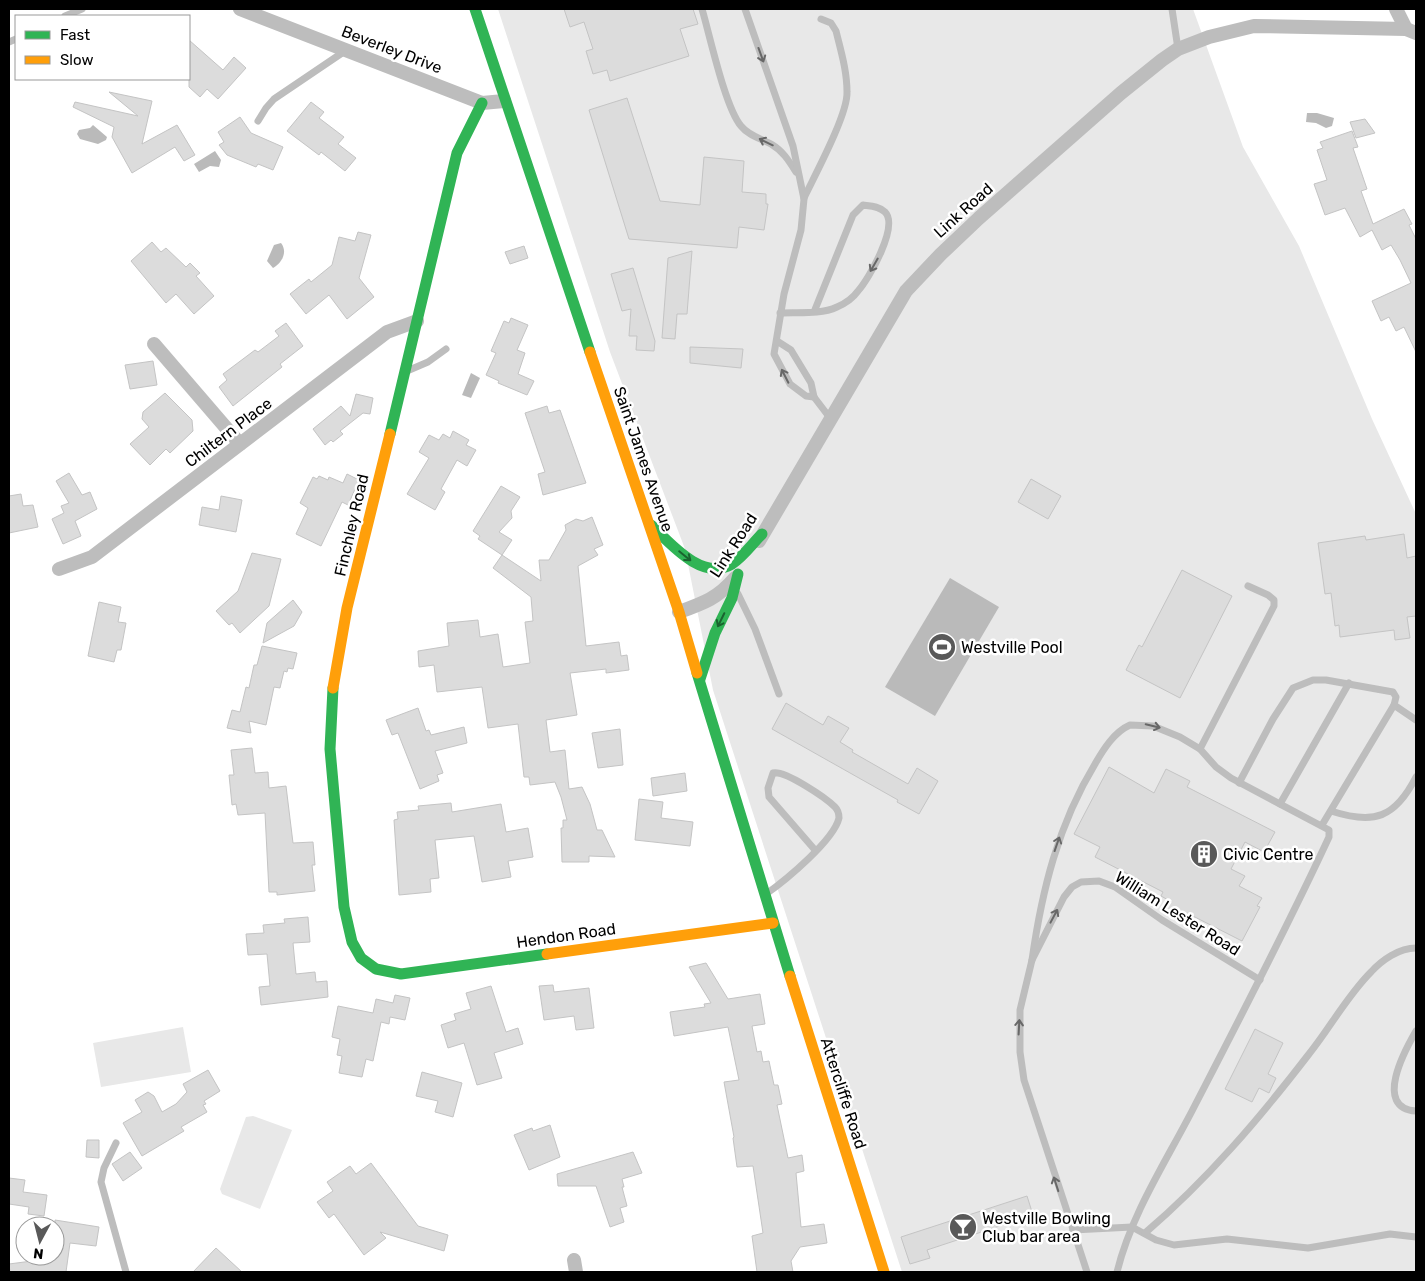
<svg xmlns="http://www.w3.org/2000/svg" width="1425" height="1281" font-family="Rubik,sans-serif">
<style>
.green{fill:#e8e8e8}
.water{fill:#bababa}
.building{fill:#dcdcdc;stroke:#c4c4c4}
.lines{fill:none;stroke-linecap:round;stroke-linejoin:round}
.lane{stroke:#bdbdbd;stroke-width:7}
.street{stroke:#bdbdbd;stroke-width:14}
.fast{stroke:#30b455;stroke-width:11}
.slow{stroke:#ff9f0a;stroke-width:11}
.oneway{stroke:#686868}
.oneway2{stroke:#1a632f}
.labels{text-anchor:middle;stroke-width:5;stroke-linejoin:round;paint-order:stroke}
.street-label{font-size:16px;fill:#000;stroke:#fff}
.poi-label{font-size:16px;fill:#000;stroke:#fff;text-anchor:start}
</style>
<rect width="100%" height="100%" fill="#fff"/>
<g class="green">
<path d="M498,9H1193L1243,147L1299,246L1372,419L1416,514V1272H902L713,690L685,549L610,352Z"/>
<path d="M183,1027L191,1072L101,1087L93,1043Z"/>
<path d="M253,1116L292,1130L260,1209L222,1194L220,1189L246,1117Z"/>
</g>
<g class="water">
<path d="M1307,113H1317L1334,118L1332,126L1326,128L1316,123L1306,122Z"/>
<path d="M93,125L107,137L106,140L98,144L80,139L77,134L79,130L90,128Z"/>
<path d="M215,151L221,160L219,167L210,166L199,172L194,164Z"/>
<path d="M281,243C288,252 282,263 273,268L267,261L274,245Z"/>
<path d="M471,373L480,378L471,398L462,395Z"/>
<path d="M950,578L999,607L935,716L885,687Z"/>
</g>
<g class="building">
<path d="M564,9H693L698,24L680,29L689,56L610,81L607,70L593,74L586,51L593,49L584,22L570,27Z"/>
<path d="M189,40L223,70L234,57L246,68L218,99L207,89L200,97L189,87Z"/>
<path d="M109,92L152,101L142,144L177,125L195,155L184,161L175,147L132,173L112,137L114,127L73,107L75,102L138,116Z"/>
<path d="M627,98L660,201L700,205L704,157L744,161L742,192L766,194V204H768L764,230L739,227L737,248L629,239L589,110Z"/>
<path d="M311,102L324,112L319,118L344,137L338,144L356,158L345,171L321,152L319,155L287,131Z"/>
<path d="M240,117L251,133L283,147L273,170L258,164L256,167L227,155L219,145L224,142L218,132Z"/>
<path d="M1365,119L1375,133L1356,138L1350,122Z"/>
<path d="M1352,131L1358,147L1353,148L1367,189L1361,191L1373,224L1404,209L1412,224L1409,225L1416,239V352L1404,327L1396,331L1389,317L1381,321L1372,301L1411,283L1400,260L1391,245L1382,250L1372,230L1360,237L1345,208L1325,215L1314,184L1327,180L1317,150L1323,148L1320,142Z"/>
<path d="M358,232L371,235L359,278L374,297L347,319L329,295L306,314L290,294L309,279L311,282L332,265L339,237L355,241Z"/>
<path d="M152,242L161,252L166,248L186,267L190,263L200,273L196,276L214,296L194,314L176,294L166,303L131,261Z"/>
<path d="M524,246L528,258L510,264L505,252Z"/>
<path d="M692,251L687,314H677L675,339L662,338L668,258Z"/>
<path d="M633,268L655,341L654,351L636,350L637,336H629L631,309L622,311L611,274Z"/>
<path d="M511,318L528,325L517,350L525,353L518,374L534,381L527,395L498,383L499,381L486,375L496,353L491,351L504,321L509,323Z"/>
<path d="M286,323L303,346L280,364L282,367L233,406L219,387L227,380L223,374L255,350L258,352L279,336L275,331Z"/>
<path d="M690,347L743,349L741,368L690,363Z"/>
<path d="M153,361L157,385L130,389L125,365Z"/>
<path d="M165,393L192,420L193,431L170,453L166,449L150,465L130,444L149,427L142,419L143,412Z"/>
<path d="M356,394L373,398L370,414L363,413L340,431L343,434L333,442L331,440L325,445L313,429L341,406L350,416Z"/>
<path d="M547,406L549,413L560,410L586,483L543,495L538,474L545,472L525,413Z"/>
<path d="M453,431L469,440L466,445L476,450L467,466L457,460L441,489L445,492L435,510L407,494L429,458L419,452L429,435L439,440L443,434L450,438Z"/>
<path d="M69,473L82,495L90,492L97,509L75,521L81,536L63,544L52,519L64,513L61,506L69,503L56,481Z"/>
<path d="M347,474L359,480L348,505L342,502L321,546L296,534L308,508L300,503L313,477L317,479L319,476L328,480L329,477L343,483Z"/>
<path d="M1031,479L1061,496L1048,519L1018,502Z"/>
<path d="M501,486L520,497L511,511L512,518L499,532L512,540L502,555L478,539L480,536L473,531Z"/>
<path d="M21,494L23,506L33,505L38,527L9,533V496Z"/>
<path d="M221,496L242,500L236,532L199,525L202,507L219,510Z"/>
<path d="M592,517L603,545L594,549L598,555L578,566L586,646L619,642L621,656L627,655L629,670L606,673V669L570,673L577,715L546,720L550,752L565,750L569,789L582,787L590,804L597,830H602L615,857L589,856V862H562L561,828H563V820H567L561,797L555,782L530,785L529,777H524L518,724L488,728L482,687L437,692L434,665L419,667L418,651L449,646L447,623L478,620L480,637L498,634L503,667L530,663L525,622L533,621L531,597L493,568L502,555L541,581L539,560H549L566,530L565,525L576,519L583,521Z"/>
<path d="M1404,534L1407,558L1416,556V616L1407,617L1410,638L1395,640L1394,630L1340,637L1339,625L1335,626L1331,593L1325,594L1318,543L1365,536L1366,540Z"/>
<path d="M252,553L281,559L269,606L240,633L232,623L229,625L216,611L238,591Z"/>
<path d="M1182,570L1232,596L1180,698L1126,670L1139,645L1142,647Z"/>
<path d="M293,600L302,612L294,626L263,643L267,623Z"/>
<path d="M99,602L121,607L118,622L126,623L121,650H117L114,662L88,656Z"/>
<path d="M262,646L297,653L293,669L288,668L287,672L284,671L280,688L274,687L266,725L249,721L251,733L227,728L232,710L240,712L246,687L249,688L254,665H257Z"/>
<path d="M786,703L823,725L828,716L849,728L840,742L853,750L852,752L908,784L917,768L938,781L919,814L897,802L898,800L772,729Z"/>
<path d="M418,708L426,731L429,730L431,735L464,727L467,743L435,751L443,773L437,775L439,781L420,789L398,733L392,735L386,720Z"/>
<path d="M620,729L623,765L598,768L592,733Z"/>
<path d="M252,748L255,773L268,772L269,788L286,786L293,843L313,842L315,865H312L315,891L277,895V892H269L265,813L238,815L236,804L232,805L229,775H234L231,750Z"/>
<path d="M1109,767L1154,793L1166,769L1190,781L1187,787L1275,832L1264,852L1245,842L1231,869L1245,876L1239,886L1262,898L1257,906L1260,907L1242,941L1187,913L1182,922L1164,913L1170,901L1161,896L1163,892L1095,857L1100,847L1074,834Z"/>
<path d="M685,773L687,791L653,796L651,778Z"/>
<path d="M639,799L663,802L661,818L693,822L690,846L635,840Z"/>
<path d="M451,803L452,812L501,804L506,832L528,828L533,857L508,861L511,877L482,882L474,836L435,840L439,878L430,879L431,892L399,895L394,820L398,819L397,812L419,810L418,806Z"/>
<path d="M308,917L310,942L293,943L296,974L315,972L316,982L327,981L328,997L261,1005L259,987L270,986L267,954L248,955L246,934L264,933L263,925L285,923L284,919Z"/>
<path d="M706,963L728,999L760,994L765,1024L752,1026L757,1052L761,1051L763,1062L769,1061L774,1085H778L782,1104L777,1105L788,1158L802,1155L804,1171L796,1173L801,1227L824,1224L827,1243L800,1247L791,1261L793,1272H757L752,1236L763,1233L753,1166L737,1167L733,1138L734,1137L724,1082L739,1080L728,1027L674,1036L670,1012L705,1007L704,1004L711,1003L689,967Z"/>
<path d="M553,985L554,992L589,988L594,1028L576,1030L574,1016L544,1020L539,986Z"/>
<path d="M491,986L506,1032L518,1028L523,1044L494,1053L502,1078L477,1085L464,1043L448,1048L441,1025L456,1020L454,1014L471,1009L466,993Z"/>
<path d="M395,995L410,998L405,1020L390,1017L389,1024L381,1022L373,1061L366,1059L362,1077L339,1073L342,1056L337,1055L340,1039L332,1037L338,1006L373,1013L376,999L393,1003Z"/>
<path d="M1255,1029L1283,1043L1268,1074L1276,1078L1269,1093L1259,1088L1252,1102L1225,1089Z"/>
<path d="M208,1070L220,1091L204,1101L206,1104L203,1105L207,1112L181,1127L184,1131L142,1156L123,1123L142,1112L135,1100L148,1092L154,1096L162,1112L176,1104L187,1092L183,1084Z"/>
<path d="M422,1072L462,1083L453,1117L435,1112L438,1101L416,1096Z"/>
<path d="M550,1125L560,1157L529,1170L514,1135L532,1128L533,1131Z"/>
<path d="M87,1140H99V1158L86,1157Z"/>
<path d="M130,1152L142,1168L123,1181L112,1164Z"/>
<path d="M633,1152L642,1173L622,1179L624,1187H622L627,1206L620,1208L624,1222L610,1227L596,1186H558L557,1174Z"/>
<path d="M371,1163L418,1226L448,1235L444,1251L380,1232L386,1238L364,1255L334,1214L329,1218L317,1202L333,1191L327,1182L350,1166L356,1174Z"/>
<path d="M9,1178L25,1180L23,1192L47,1195L44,1216L28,1214L29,1207L9,1204Z"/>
<path d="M1027,1196L1033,1215L927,1250L930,1258L910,1264L901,1237Z"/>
<path d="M55,1220L99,1227L96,1246L70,1243L66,1272H10L9,1264L55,1258Z"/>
<path d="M216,1248L242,1272H193Z"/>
</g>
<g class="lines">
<g class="lane">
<path d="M702,9C710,36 725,107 741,126C749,136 760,138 771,144C783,151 789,161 796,172"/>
<path d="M745,9L793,146L804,199L801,230L784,294L774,354L790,384L806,396L814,397"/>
<path d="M1172,9L1178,49"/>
<path d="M65,16L82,9"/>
<path d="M9,42L16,39"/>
<path d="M258,121L266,108L274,99L345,51"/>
<path d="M804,198C815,175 848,114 847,92C847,71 841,51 836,31L831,23L821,19"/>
<path d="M780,313C798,312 820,315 837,307C844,304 853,298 858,291C869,279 899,226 885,212C879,206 870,206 863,205L853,215L814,312"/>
<path d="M777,341L791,350L811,383L814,397L830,418"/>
<path d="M407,371L428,362L446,349"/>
<path d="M738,594L755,629L779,694"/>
<path d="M1394,705L1416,720"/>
<path d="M1200,749L1274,606V600L1268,595L1248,586"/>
<path d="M1239,783L1273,719L1293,688L1313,680H1326L1393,692L1396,697L1394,705L1322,825"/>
<path d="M1280,804L1349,683"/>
<path d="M1331,811C1374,825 1395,818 1416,777"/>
<path d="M766,894C786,880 834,840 839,818C839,814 838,810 835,807C826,798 785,770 773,773L768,788L769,797L815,850"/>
<path d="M1032,960C1042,890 1058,825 1095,764C1103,750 1114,732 1130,725L1153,726L1180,737L1200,749L1216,767L1231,778L1329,830V837C1286,930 1239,1020 1192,1111C1165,1163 1131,1215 1117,1272"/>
<path d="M1416,1031C1405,1050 1373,1108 1416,1111"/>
<path d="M116,1143L104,1168L101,1182L126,1272"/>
<path d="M1073,1230L1132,1227L1156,1240L1174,1245L1227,1239L1308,1248L1390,1234L1416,1237"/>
<path d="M1145,1233C1207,1180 1259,1119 1309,1054C1330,1028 1347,996 1371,972C1382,960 1399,948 1416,948"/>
<path d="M1087,1272L1024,1080L1020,1052V1010L1032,960L1064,897L1072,887L1081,882L1099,881L1115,887L1162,920L1260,980"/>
</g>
<g class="street">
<path d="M240,9L482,103L504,101"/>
<path d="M1396,9L1406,29"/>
<path d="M154,344L240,444"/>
<path d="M759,541L906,291L941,254L979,218L1121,93L1162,60L1178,49L1209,37L1254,26L1406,29L1416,33"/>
<path d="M59,569L92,557L387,332L417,321"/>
<path d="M679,612C704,603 718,598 735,578"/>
<path d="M574,1260L576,1272"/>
</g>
<g class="fast">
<path d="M475,9L590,352"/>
<path d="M390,434L457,153L482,103"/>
<path d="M651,525C670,543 702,582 732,564C744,556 752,544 762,534"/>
<path d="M697,673L790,976"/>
<path d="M700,679L715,633L732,598L738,574"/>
<path d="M333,688L330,749L344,907L352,942L361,958L376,969L401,974L547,954"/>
</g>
<g class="slow">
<path d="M590,352L679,612L697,673"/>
<path d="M333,688L347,608L390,434"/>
<path d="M547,954L773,923"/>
<path d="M790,976L884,1272"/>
</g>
</g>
<defs><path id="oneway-shaft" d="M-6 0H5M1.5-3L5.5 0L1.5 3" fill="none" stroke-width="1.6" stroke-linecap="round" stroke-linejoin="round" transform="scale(1.25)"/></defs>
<g class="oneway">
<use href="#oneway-shaft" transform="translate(761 55) rotate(70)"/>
<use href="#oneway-shaft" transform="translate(766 142) rotate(-154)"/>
<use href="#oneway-shaft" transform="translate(874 265) rotate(120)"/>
<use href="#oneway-shaft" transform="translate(785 376) rotate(-117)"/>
<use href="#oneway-shaft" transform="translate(1153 726) rotate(13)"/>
<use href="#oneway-shaft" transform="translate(1057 844) rotate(-71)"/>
<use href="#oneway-shaft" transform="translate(1054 916) rotate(-62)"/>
<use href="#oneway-shaft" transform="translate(1019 1027) rotate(-87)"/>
<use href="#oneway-shaft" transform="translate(1056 1184) rotate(-108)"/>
</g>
<g class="oneway2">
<use href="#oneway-shaft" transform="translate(685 556) rotate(39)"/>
<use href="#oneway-shaft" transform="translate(721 620) rotate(116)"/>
</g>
<defs>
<symbol id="stadium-disc" viewBox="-11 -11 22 22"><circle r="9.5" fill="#595959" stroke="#fff"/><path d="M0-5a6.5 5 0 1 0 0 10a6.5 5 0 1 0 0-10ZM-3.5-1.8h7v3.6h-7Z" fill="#fff"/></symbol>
<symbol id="building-disc" viewBox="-11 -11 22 22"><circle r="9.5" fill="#595959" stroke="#fff"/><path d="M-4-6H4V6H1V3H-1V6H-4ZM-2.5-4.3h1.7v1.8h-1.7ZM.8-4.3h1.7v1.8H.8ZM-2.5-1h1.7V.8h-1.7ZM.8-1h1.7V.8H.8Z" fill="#fff"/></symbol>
<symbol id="bar-disc" viewBox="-11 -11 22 22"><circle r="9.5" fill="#595959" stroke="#fff"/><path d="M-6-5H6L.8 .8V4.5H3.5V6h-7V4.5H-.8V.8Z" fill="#fff"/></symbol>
</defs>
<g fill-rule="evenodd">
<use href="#stadium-disc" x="926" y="631" width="32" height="32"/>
<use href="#building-disc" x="1188" y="838" width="32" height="32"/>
<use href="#bar-disc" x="947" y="1211" width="32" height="32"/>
</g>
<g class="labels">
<g class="street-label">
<text transform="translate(392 49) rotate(21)" y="6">Beverley Drive</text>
<text transform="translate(963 210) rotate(-42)" y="6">Link Road</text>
<text transform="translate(228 432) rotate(-37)" y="6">Chiltern Place</text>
<text transform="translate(644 459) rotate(71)" y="6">Saint James Avenue</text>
<text transform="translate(351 525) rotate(-77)" y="6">Finchley Road</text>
<text transform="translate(733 545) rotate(-57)" y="6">Link Road</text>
<text transform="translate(1178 913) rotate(32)" y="6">William Lester Road</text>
<text transform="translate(566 935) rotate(-8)" y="6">Hendon Road</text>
<text transform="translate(844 1093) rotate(72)" y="6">Attercliffe Road</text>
</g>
<g class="poi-label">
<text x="961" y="653">Westville Pool</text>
<text x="1223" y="860">Civic Centre</text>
<text x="982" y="1224">Westville Bowling<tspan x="982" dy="18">Club bar area</tspan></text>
</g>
</g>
<rect width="1425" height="1281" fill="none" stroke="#000000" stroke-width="20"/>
<rect x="15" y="15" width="175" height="65" fill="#ffffff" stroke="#999999"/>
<rect x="25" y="31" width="25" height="8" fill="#30b455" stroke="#999999"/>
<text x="60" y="40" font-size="15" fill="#000000">Fast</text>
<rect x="25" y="56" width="25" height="8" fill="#ff9f0a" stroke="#999999"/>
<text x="60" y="65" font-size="15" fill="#000000">Slow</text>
<g transform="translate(40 1241) rotate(187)"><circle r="24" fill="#ffffff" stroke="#999999"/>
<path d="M0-4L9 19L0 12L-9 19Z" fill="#595959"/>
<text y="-8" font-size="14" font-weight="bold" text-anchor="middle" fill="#000000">N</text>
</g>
</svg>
